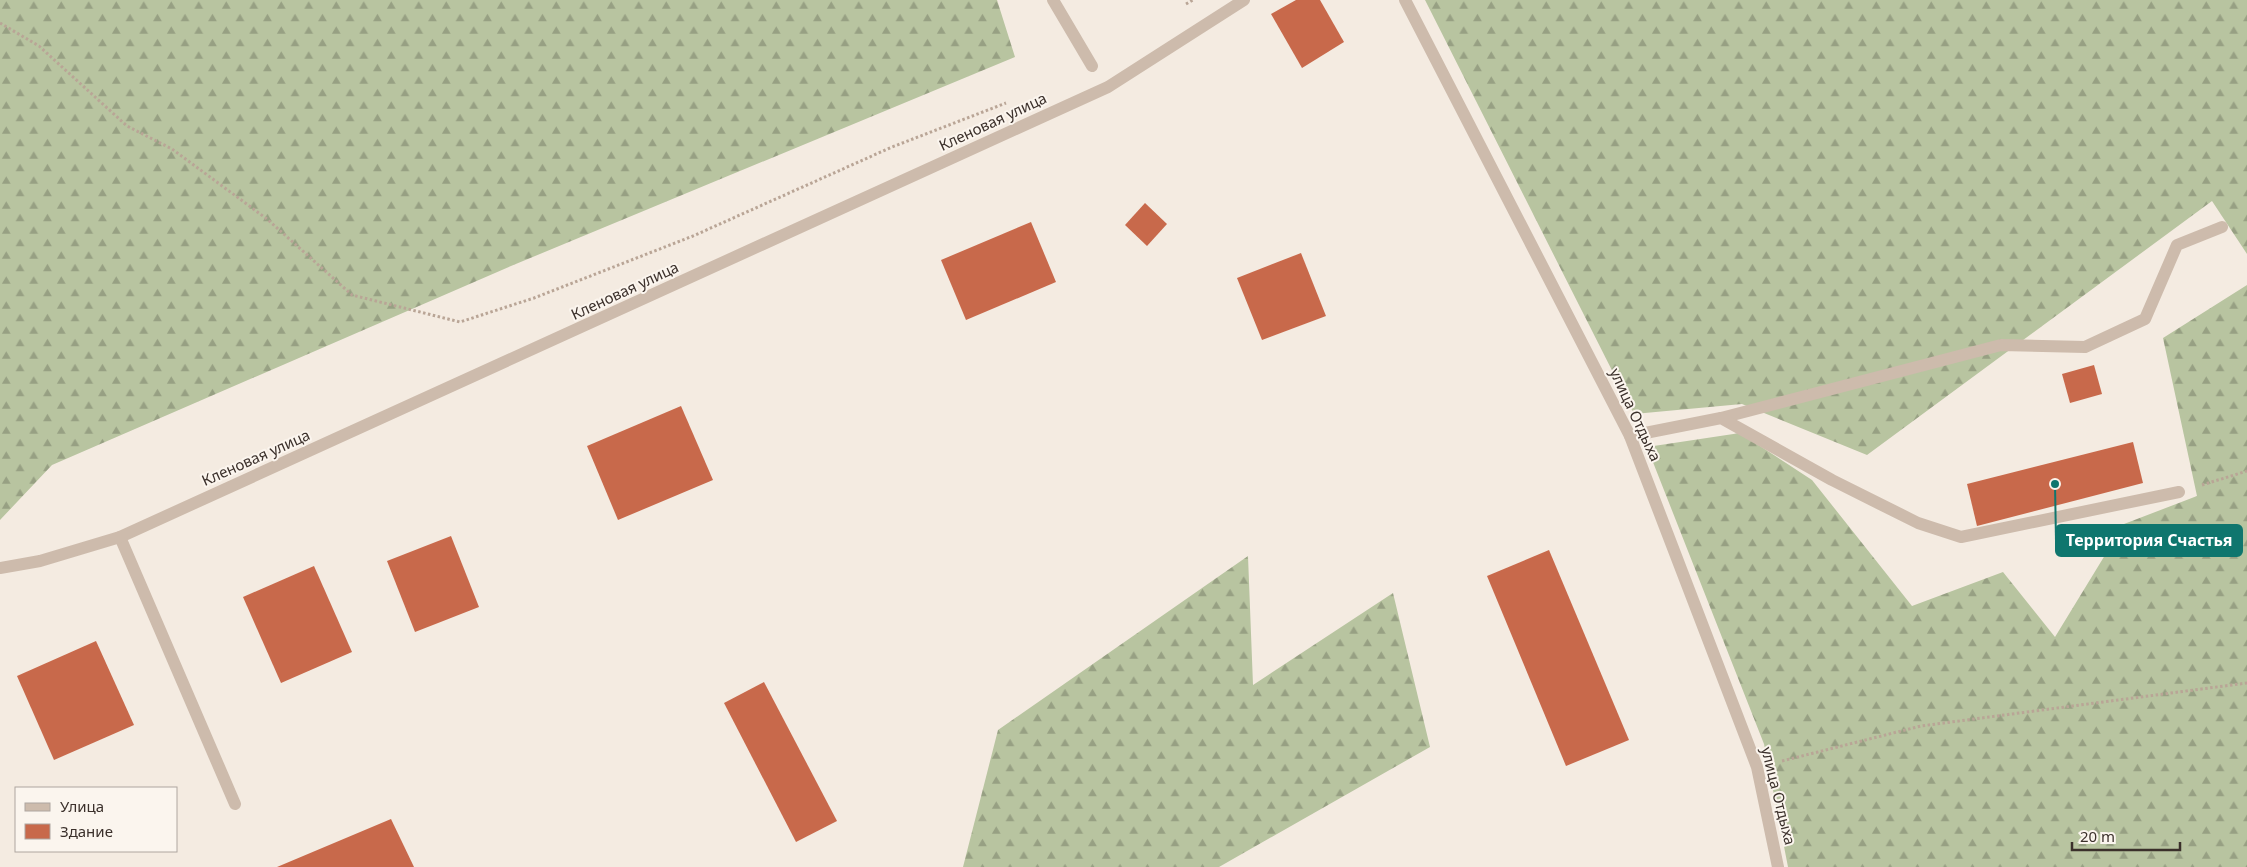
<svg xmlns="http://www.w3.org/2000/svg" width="2247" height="867" font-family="'Noto Sans',sans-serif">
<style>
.forest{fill:url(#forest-firs)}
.building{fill:#c8694b}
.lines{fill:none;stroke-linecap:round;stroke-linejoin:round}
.path{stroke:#b9a596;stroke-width:3;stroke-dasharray:2.5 2.5;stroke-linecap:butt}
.lane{stroke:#cdbbac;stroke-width:12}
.street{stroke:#cdbbac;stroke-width:12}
.labels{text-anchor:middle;stroke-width:4;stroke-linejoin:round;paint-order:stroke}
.street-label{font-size:15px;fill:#3b302b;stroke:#fbf5ee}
.leader{fill:none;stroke:#0f766e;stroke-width:2}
.callout-dot{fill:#0f766e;stroke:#fbf5ee;stroke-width:2}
.callout{fill:#0f766e;stroke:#0f766e;stroke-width:2}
.callout-label{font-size:16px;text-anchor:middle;font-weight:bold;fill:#fff}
</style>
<defs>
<pattern id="forest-firs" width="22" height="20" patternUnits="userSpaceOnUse" patternTransform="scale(1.25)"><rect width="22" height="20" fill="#b8c4a0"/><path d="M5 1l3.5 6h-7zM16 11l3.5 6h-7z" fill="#97a083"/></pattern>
</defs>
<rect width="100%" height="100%" fill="#f4ebe1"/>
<g class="forest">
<path d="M0,0H997L1015,57L511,266L52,465L0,520Z"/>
<path d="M1425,0H2247V254L2212,201L1867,455L1742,404L1634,414Z"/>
<path d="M2247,285V867H1788L1764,744L1647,447L1740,433L1812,480L1912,606L2003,572L2055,637L2124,524L2197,496L2163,338Z"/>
<path d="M1248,556L1253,685L1393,593L1430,747L1219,867H963L998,730Z"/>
</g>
<g class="building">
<path d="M1296,0H1320L1344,42L1302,68L1271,14Z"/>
<path d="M1145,203L1167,224L1147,246L1125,225Z"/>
<path d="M1031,222L1056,282L966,320L941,260Z"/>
<path d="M1301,253L1326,316L1262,340L1237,278Z"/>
<path d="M2094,365L2102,394L2070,403L2062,374Z"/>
<path d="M681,406L713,480L618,520L587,446Z"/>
<path d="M2133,442L2143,483L1977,526L1967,484Z"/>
<path d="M451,536L479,607L415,632L387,561Z"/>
<path d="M1549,550L1629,740L1566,766L1487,576Z"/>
<path d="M314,566L352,652L281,683L243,597Z"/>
<path d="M96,641L134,725L54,760L17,676Z"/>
<path d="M764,682L837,821L796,842L724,703Z"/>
<path d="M391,819L414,867H277Z"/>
</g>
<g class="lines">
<g class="path">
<path d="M1186,4L1193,0"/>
<path d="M0,23L39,46L127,126L172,149L267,219L352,295L460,322L534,298L693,236L892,147L1006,103"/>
<path d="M2202,485L2247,471"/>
<path d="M1782,761L1921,726L2247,683"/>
</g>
<g class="lane">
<path d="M1053,0L1092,66"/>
<path d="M1721,418L2001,345L2085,347L2145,319L2177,245L2222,227"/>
<path d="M1630,436L1721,418L1832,480L1918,523L1961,537L2179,492"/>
<path d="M120,537L235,804"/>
<path d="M0,568L40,561L120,537L1108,87L1244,0"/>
</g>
<path class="street" d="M1405,0L1630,436L1757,767L1778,867"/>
</g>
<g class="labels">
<g class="street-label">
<text transform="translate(993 122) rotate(-25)" y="5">Кленовая улица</text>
<text transform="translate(625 291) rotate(-25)" y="5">Кленовая улица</text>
<text transform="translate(1635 415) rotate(65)" y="5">улица Отдыха</text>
<text transform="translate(256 458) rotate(-24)" y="5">Кленовая улица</text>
<text transform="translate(1778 796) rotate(76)" y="5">улица Отдыха</text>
</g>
</g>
<path class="leader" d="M2055 484L2056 541"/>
<circle class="callout-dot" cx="2055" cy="484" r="5"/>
<rect class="callout" x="2056" y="525" width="186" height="31" rx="5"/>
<g class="callout-label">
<text x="2149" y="546">Территория Счастья</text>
</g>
<rect x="15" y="787" width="162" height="65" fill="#fbf5ee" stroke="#aea6a0"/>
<rect x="25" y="803" width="25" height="8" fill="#cdbbac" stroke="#aea6a0"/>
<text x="60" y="812" font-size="15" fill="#3b302b">Улица</text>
<rect x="25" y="824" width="25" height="15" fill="#c8694b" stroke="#aea6a0"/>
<text x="60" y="837" font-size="15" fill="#3b302b">Здание</text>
<path d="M2072 842v8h108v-8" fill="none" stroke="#3b302b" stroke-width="2.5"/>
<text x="2080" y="842" font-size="15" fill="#3b302b" stroke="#fbf5ee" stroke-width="4" paint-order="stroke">20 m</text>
</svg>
